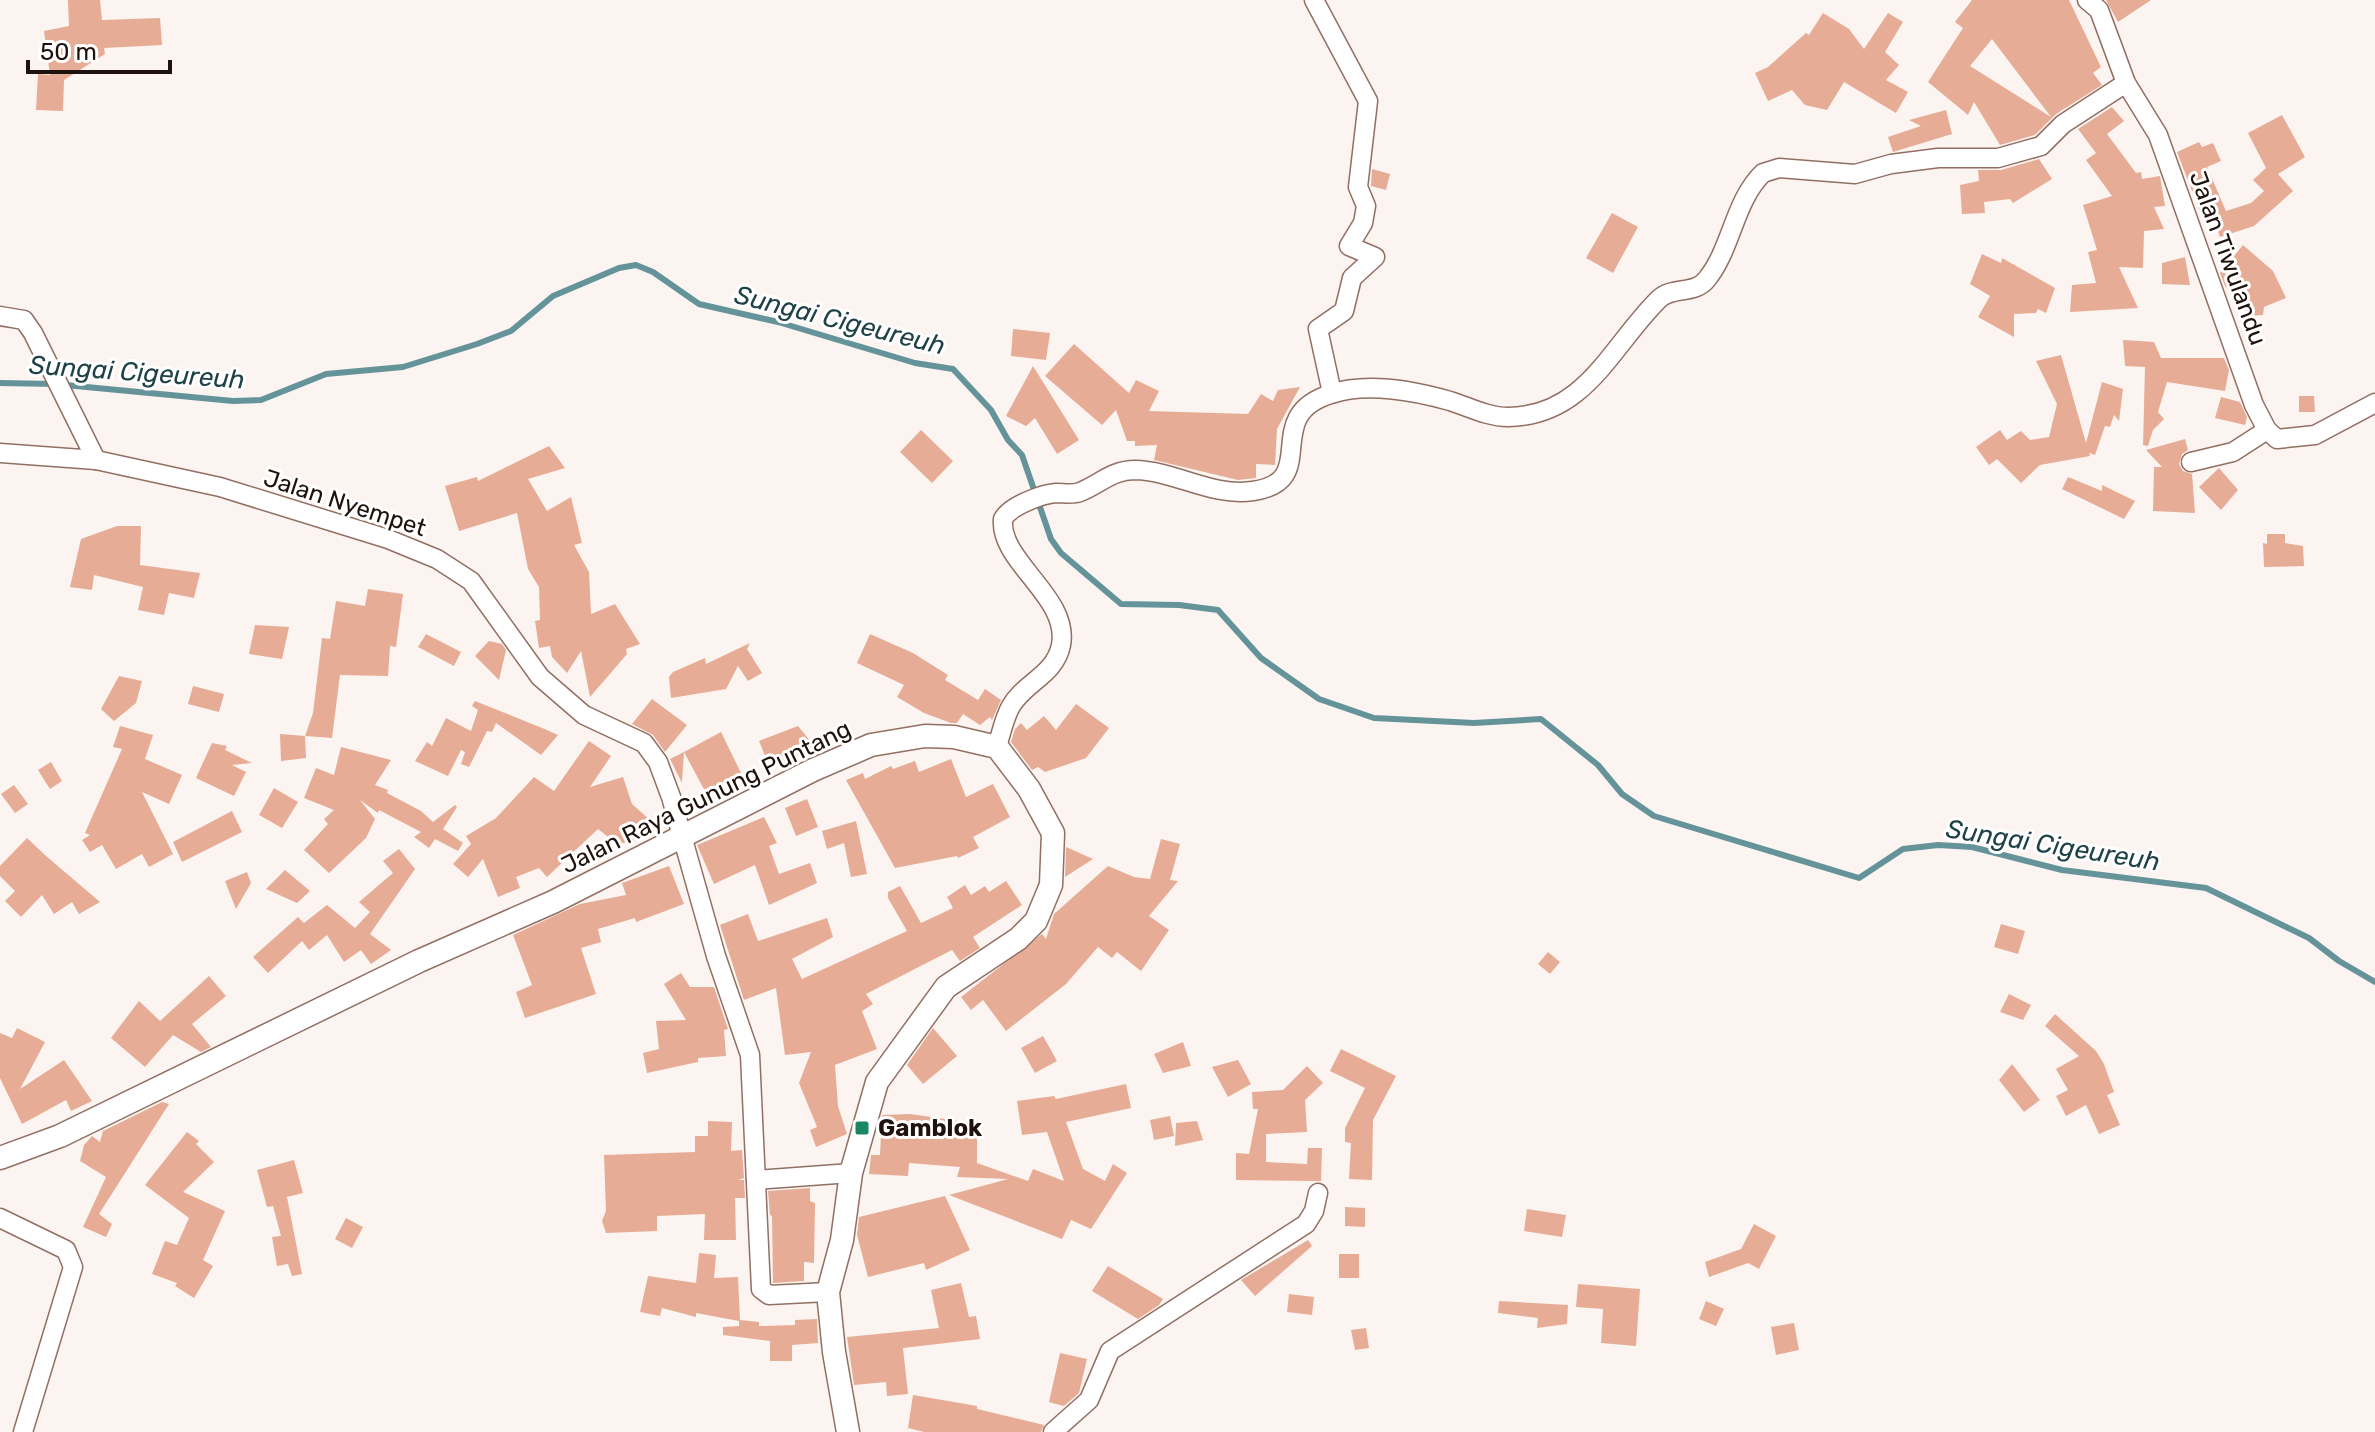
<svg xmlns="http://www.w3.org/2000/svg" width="2375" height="1432" font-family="Rubik,sans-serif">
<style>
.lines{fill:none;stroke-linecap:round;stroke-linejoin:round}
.stream{stroke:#64949a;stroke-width:6}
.building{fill:#e7ac95;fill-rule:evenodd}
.minor-casing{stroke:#916f62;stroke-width:21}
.tertiary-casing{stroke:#916f62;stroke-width:25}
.minor{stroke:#fff;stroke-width:18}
.tertiary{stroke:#fff;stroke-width:22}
.poi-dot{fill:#1b8663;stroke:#fff;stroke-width:3}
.labels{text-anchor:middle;stroke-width:6;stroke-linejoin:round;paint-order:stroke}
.street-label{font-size:24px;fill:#1f120d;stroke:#fff}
.poi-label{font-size:24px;font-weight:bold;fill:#1f120d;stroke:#fff;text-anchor:start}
.water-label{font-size:26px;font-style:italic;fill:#1e4247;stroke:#fff}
</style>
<rect width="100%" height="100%" fill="#fcf4f1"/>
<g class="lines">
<path class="stream" d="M0,383L55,384L233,401L261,400L326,374L403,367L477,344L511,331L553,296L619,268L636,265L653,272L699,304L778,322L915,363L953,369L991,410L1008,440L1022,455L1051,539L1061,553L1121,604L1179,605L1218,610L1261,658L1319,699L1374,718L1474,723L1541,719L1598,765L1622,794L1654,816L1859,878L1903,849L1938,845L1972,847L2062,870L2206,888L2309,938L2339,961L2375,982"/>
</g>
<g class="building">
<path d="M68,0H100L102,20L160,18L162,45L104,48L105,54L64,80L63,111L36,110L38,74L50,75L44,31L69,26Z"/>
<path d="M1972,0H2069L2101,67L2093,73L2102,85L2056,114L2035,135L2000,145L1974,102L1968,115L1928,82L1963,28L1955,22ZM1992,39L2051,117L1970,66Z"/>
<path d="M2106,0H2151L2118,22Z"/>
<path d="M1823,13L1849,29L1864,49L1888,13L1903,22L1885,52L1899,65L1886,80L1908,92L1896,113L1844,82L1827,110L1805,105L1792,90L1768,101L1755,73L1768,67L1806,33L1809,35Z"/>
<path d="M2112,107L2124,121L2107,134L2136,173L2141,172L2142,179L2160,176L2165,206L2154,207L2164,229L2144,231L2143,268L2119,267L2138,308L2070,312L2072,285L2096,283L2088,252L2097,250L2083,205L2112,196L2086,160L2096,153L2078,129Z"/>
<path d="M1946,110L1952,134L1893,152L1888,137L1921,126L1909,120Z"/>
<path d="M2282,115L2305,157L2278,174L2293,191L2254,226L2220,237L2211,212L2202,217L2177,152L2199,142L2202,147L2213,143L2221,161L2207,167L2226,211L2251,203L2264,191L2253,180L2266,168L2248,133Z"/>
<path d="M2039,159L2052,179L2013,203L2010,199L1984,202L1985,213L1962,214L1960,185L1979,181L1978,170H2001Z"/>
<path d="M1372,169L1390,174L1386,190L1371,186Z"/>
<path d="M1612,213L1638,227L1613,273L1586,258Z"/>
<path d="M2243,245L2273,271L2286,298L2264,307L2263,315L2247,316L2239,299L2225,286L2220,273Z"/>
<path d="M1982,254L2001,263L2002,258L2055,288L2046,313L2038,309L2036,313L2014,314V337L1978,317L1990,296L1970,284Z"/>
<path d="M2185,257L2190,285L2162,284V263Z"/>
<path d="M1013,329L1050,333L1046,360L1011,356Z"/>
<path d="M2123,340L2154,342L2161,358H2224L2229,370L2225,391L2167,382L2158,412L2164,419L2153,430L2148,446L2143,445L2145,367L2125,366Z"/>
<path d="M1074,344L1129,393L1136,380L1159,391L1149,411L1248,414L1261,394L1273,401L1278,390L1300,387L1277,429L1275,465L1256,464V478L1238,480L1154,460L1157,445L1135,446V441H1127L1116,410L1102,425L1045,376Z"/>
<path d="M2061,355L2086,443L2102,382L2123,389L2119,421L2114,415L2110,427L2105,426L2095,455L2089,453L2090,456L2040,465L2021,483L1997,459L1989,465L1976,447L2000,430L2007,440L2021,431L2030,440L2049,437L2057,404L2036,361Z"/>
<path d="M1033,366L1079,440L1057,454L1035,418L1026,426L1006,416Z"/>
<path d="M2299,396H2314L2315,412H2299Z"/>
<path d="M2221,397L2240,402L2247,417L2245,425L2215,418Z"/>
<path d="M921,430L953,461L932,483L900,452Z"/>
<path d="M2185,439L2188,450L2182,454L2179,464L2183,471L2192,474L2195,513L2153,511L2154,467H2162L2146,450Z"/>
<path d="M549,446L565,468L528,479L547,511L571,497L582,543L574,545L589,572L591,614L615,604L640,644L626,649L627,654L590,697L581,651L567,673L552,657L550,646L539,648L535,621L540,620L539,587L528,569L517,513L459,531L445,486L477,477L478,481Z"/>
<path d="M2219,468L2238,490L2221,510L2199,487Z"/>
<path d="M2068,477L2102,491V485L2135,501L2124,519L2062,489Z"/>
<path d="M117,526H141L140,565L200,573L194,598L169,593L164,615L138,610L143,587L94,575L92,590L70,587L81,539Z"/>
<path d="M2267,534H2285V543L2303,546L2304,566L2264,567L2263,543L2267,544Z"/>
<path d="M368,589L403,594L396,647L390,646L388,676L340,675L332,738L305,736L313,713L322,638L330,639L336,601L365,606Z"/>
<path d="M255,625L289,627L282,659L249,654Z"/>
<path d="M426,634L461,652L454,666L418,647Z"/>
<path d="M870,634L913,653L948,675L945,680L978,700L985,689L1001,700L992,720L990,717L980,725L963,714L957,723H951L924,713L897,697L904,685L857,663Z"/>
<path d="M489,641L502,644L506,650L499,680L475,656Z"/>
<path d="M750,643L747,649L762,673L748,681L738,666L726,689L671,698L669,677L673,672L705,658L706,664Z"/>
<path d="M119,676L142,681L136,703L114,721L101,709Z"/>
<path d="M193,686L224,694L219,712L188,704Z"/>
<path d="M652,699L687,725L665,752L653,735L632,724Z"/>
<path d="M475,701L547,730L558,735L541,755L496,723L492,732L487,731L469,767L461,764L465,752L461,750L448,776L415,761L427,742L432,746L446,718L471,731L478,710L472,706Z"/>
<path d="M1076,704L1109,728L1086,758L1045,772L1038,767L1032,770L1011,742L1015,729L1021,723L1027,730L1044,716L1056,730Z"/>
<path d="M120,726L153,735L145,759L182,775L169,804L142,792L173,854L149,867L142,854L116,869L102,845L90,852L82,840L90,835L85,833L122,749L113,747Z"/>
<path d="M798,726L817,749L770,768L759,741Z"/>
<path d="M721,732L741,773L705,791L684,752Z"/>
<path d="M280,734L305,736L306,758L281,761Z"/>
<path d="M589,741L611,756L590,787L623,777L632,804L650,820L634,841L617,844L598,829L547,877L539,868L516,877L520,888L498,897L483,859L468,877L453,864L471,844L466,836L496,818L534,777L554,791Z"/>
<path d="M212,743L227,746L225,750L252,763L232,765L246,772L234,796L196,778Z"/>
<path d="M341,747L391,760L375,785L388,790L387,793L421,811L433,822L455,805L457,807L443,829L463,843L458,851L435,839L429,848L414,837L421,832L379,810L378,813L360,800L375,819L366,838L329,873L304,850L328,824L324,819L334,810L304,798L316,768L334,775Z"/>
<path d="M684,752L682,783L670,759Z"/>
<path d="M951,759L966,797L993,784L1010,817L973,837L979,848L958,858L957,856L895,868L846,780L863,773L865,779L891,766L893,769L915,761L919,772Z"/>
<path d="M51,762L62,781L50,789L38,770Z"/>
<path d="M14,785L28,804L15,813L1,794Z"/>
<path d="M274,788L298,802L282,828L259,815Z"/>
<path d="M807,799L818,827L796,836L785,808Z"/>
<path d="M232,811L242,832L182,862L173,842Z"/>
<path d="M764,817L777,843L769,846L779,874L810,863L817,883L769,905L755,865L714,884L697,845Z"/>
<path d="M856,821L867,874L851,877L844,843L827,849L822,831Z"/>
<path d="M27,838L46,856L100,902L79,914L72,902L54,914L42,895L21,917L5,901L15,891L0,876V866Z"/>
<path d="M1161,839L1180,844L1170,880L1178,881L1149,916L1169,930L1141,971L1117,952L1112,958L1098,947L1066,984L1006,1031L983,1000L971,1010L961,997L1042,934L1046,939L1054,914L1108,866L1134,877L1150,879Z"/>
<path d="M1066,847L1093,859L1065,877Z"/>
<path d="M399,849L415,869L370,934L391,950L371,964L361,950L344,962L327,935L309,950L302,941L268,973L253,957L298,917L304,923L327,905L355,928L370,912L359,902L393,873L383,861Z"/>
<path d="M669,866L684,904L636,922L635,918L598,929L601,942L581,948L596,994L525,1018L516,992L532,985L513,935L580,904L626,895L622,883Z"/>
<path d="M285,870L310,891L297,903L266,889Z"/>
<path d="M247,872L251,883L236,909L225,881Z"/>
<path d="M1006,881L1022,905L973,937L980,948L960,961L952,950L866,994L873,1004L862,1011L877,1049L835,1065L838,1106L847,1134L816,1147L810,1130L817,1127L799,1083L811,1052L785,1055L776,988L744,1000L720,925L748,914L758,941L827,918L833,937L792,959L802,979L907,931L888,898V892L900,886L921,923L953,908L947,897L965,885L971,895L985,886L989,892Z"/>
<path d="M2001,924L2025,931L2018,954L1994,947Z"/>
<path d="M1548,952L1560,962L1550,974L1538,964Z"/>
<path d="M681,973L690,987H714L728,1029L724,1030L726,1056L698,1058V1062L647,1073L643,1053L659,1049L656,1021L686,1020L664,984Z"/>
<path d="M209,976L226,996L192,1024L211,1047L201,1052L173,1035L145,1067L111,1038L139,1001L160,1021Z"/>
<path d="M2009,994L2031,1005L2023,1020L2000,1012Z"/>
<path d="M2055,1014L2096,1051L2104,1064L2114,1092L2107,1095L2120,1125L2099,1134L2086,1105L2066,1116L2056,1096L2068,1090L2056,1069L2079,1056L2045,1026Z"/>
<path d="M17,1028L45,1042L20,1089L64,1060L92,1101L71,1111L66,1100L22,1124L0,1078V1033L12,1038Z"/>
<path d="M933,1028L957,1056L923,1084L907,1065Z"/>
<path d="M1043,1036L1057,1061L1035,1073L1021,1048Z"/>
<path d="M1183,1042L1191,1066L1163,1073L1154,1054Z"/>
<path d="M1341,1049L1396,1076L1373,1120L1372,1180L1349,1179L1351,1143L1345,1142V1128L1365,1088L1330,1071Z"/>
<path d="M1238,1060L1251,1084L1228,1097L1212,1067Z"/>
<path d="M2012,1064L2040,1100L2024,1112L1999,1080Z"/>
<path d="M1307,1066L1323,1083L1305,1100L1307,1132L1266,1134V1162L1307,1164L1308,1148H1322L1321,1181L1236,1180V1153L1249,1154L1258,1109H1253L1252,1092L1283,1090Z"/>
<path d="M1126,1084L1131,1108L1066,1122L1083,1169L1105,1181L1113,1164L1127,1173L1091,1229L1071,1220L1062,1239L949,1195L1008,1179L957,1177L960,1167L909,1163L908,1176L869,1174L871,1155H880L882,1115L910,1114L973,1123L977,1127V1163L1028,1181L1033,1169L1064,1181L1047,1132L1022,1135L1017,1101L1054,1096L1056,1099Z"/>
<path d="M162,1102L169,1104L99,1214L112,1224L106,1237L83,1227L106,1177L80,1161L84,1145L92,1136L100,1142L103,1131Z"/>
<path d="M1170,1116L1174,1136L1154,1140L1150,1120Z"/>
<path d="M708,1121L732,1122L731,1151L742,1150L744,1178L738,1180H744L745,1198H735L736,1240H704L705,1214L657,1216V1231L606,1233L602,1221L606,1211L604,1155L695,1152V1136H708Z"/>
<path d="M1197,1121L1203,1140L1175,1146L1176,1123Z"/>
<path d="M187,1132L199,1141L196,1144L214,1162L183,1192L225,1211L203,1260L213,1266L194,1298L175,1286L177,1283L152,1274L165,1241L177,1245L189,1218L145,1185Z"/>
<path d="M294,1160L303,1193L287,1197L302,1274L292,1276L288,1264L277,1266L272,1237L281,1236L273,1206L267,1207L257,1170Z"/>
<path d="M810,1188V1201L815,1203L814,1263L804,1262V1281L773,1283L772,1216L770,1215L768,1191Z"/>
<path d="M945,1196L970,1250L926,1270L924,1263L868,1277L857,1235L859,1217Z"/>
<path d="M1345,1207L1365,1208V1227L1345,1226Z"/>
<path d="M1527,1209L1566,1215L1562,1237L1524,1231Z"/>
<path d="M346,1218L363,1227L352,1248L335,1239Z"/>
<path d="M1754,1224L1776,1236L1759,1269L1748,1263L1709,1277L1705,1262L1741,1249Z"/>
<path d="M1308,1240L1312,1246L1255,1296L1241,1280Z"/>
<path d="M699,1253L716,1255L714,1278L738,1277L740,1320L759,1322V1326L795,1325V1320L817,1319L818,1343L792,1345V1361H770V1341L723,1335V1327L739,1326V1321L696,1313V1317L662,1308L660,1316L640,1312L648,1276L696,1283Z"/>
<rect x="1339" y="1254" width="20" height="24"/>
<path d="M1108,1266L1163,1299L1159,1305L1138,1319L1092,1291Z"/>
<path d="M961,1283L969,1317L976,1316L980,1339L903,1348L908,1394L887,1396L886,1382L854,1385L847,1337L939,1328L931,1290Z"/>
<path d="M1578,1284L1640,1289L1636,1346L1601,1343L1603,1309L1576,1307Z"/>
<path d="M1289,1294L1314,1297L1312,1315L1287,1312Z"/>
<path d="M1499,1301L1568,1305L1567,1324L1537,1328L1538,1318L1498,1313Z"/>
<path d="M1706,1301L1724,1309L1716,1326L1699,1319Z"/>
<path d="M1794,1323L1799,1350L1776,1355L1771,1327Z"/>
<path d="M1366,1328L1369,1348L1355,1350L1351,1330Z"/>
<path d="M1060,1353L1087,1359L1079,1393L1064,1406L1049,1402Z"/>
<path d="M913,1395L977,1406V1409L1044,1425L1041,1432H924L908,1428Z"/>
</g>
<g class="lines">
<defs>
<g id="minor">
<path d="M1314,0L1368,101L1358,187L1366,206L1363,223L1349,246L1375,257L1352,278L1344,311L1318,329L1332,393"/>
<path d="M2087,0L2099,10L2126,83L2158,135L2254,405L2267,430L2277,439L2315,435L2375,403"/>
<path d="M0,316L24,320L33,333L96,460"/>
<path d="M0,453L96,460L220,487L388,539L437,559L471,581L540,677L584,715L644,743L658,762L671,797L716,956L750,1055L761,1289L769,1295L828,1292"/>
<path d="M2191,462L2233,452L2267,430"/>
<path d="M997,747C1001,734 1004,718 1011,706C1025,682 1055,675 1061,645C1070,597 999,562 1003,519C1010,506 1042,494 1056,493C1064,493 1072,495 1080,492C1100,484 1112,470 1135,470C1176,471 1211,497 1253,491C1323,481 1259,416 1331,394C1366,382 1415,391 1450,401C1469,407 1488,417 1508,417C1586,416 1611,346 1659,299C1672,286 1695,295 1707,279C1732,248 1734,201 1763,173L1779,168L1855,174L1891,164L1938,158H1998L2041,146L2063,124L2126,83"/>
<path d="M756,1180L851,1173"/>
<path d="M0,1218L66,1250L73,1267L23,1432"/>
<path d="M1053,1432L1089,1400L1110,1351L1306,1224L1314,1211L1318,1193"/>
</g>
<path id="tertiary" d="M0,1158L60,1136L419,961L553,902L813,770L871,745L925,736L954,737L997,747L1029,789L1053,833L1051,885L1036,921L1018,939L946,987L877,1082L851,1173L842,1240L828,1292L834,1352L848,1432"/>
</defs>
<use href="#minor" class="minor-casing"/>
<use href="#tertiary" class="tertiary-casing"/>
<use href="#minor" class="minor"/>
<use href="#tertiary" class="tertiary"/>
</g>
<rect class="poi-dot" x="854" y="1120" width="16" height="16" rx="4"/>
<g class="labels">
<g class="street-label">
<text transform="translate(2228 258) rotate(70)" y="8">Jalan Tiwulandu</text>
<text transform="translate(345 503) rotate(18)" y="8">Jalan Nyempet</text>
<text transform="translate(706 797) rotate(-26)" y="8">Jalan Raya Gunung Puntang</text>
</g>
<g class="poi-label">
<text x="878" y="1136">Gamblok</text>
</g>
<g class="water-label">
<text transform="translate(840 320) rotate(14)" y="9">Sungai Cigeureuh</text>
<text transform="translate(137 372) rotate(4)" y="9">Sungai Cigeureuh</text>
<text transform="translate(2053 845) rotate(9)" y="9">Sungai Cigeureuh</text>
</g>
</g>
<path d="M28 60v12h142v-12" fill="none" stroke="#1f120d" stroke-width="4"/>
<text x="40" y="60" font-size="24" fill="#1f120d" stroke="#ffffff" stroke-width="6" paint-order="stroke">50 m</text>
</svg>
